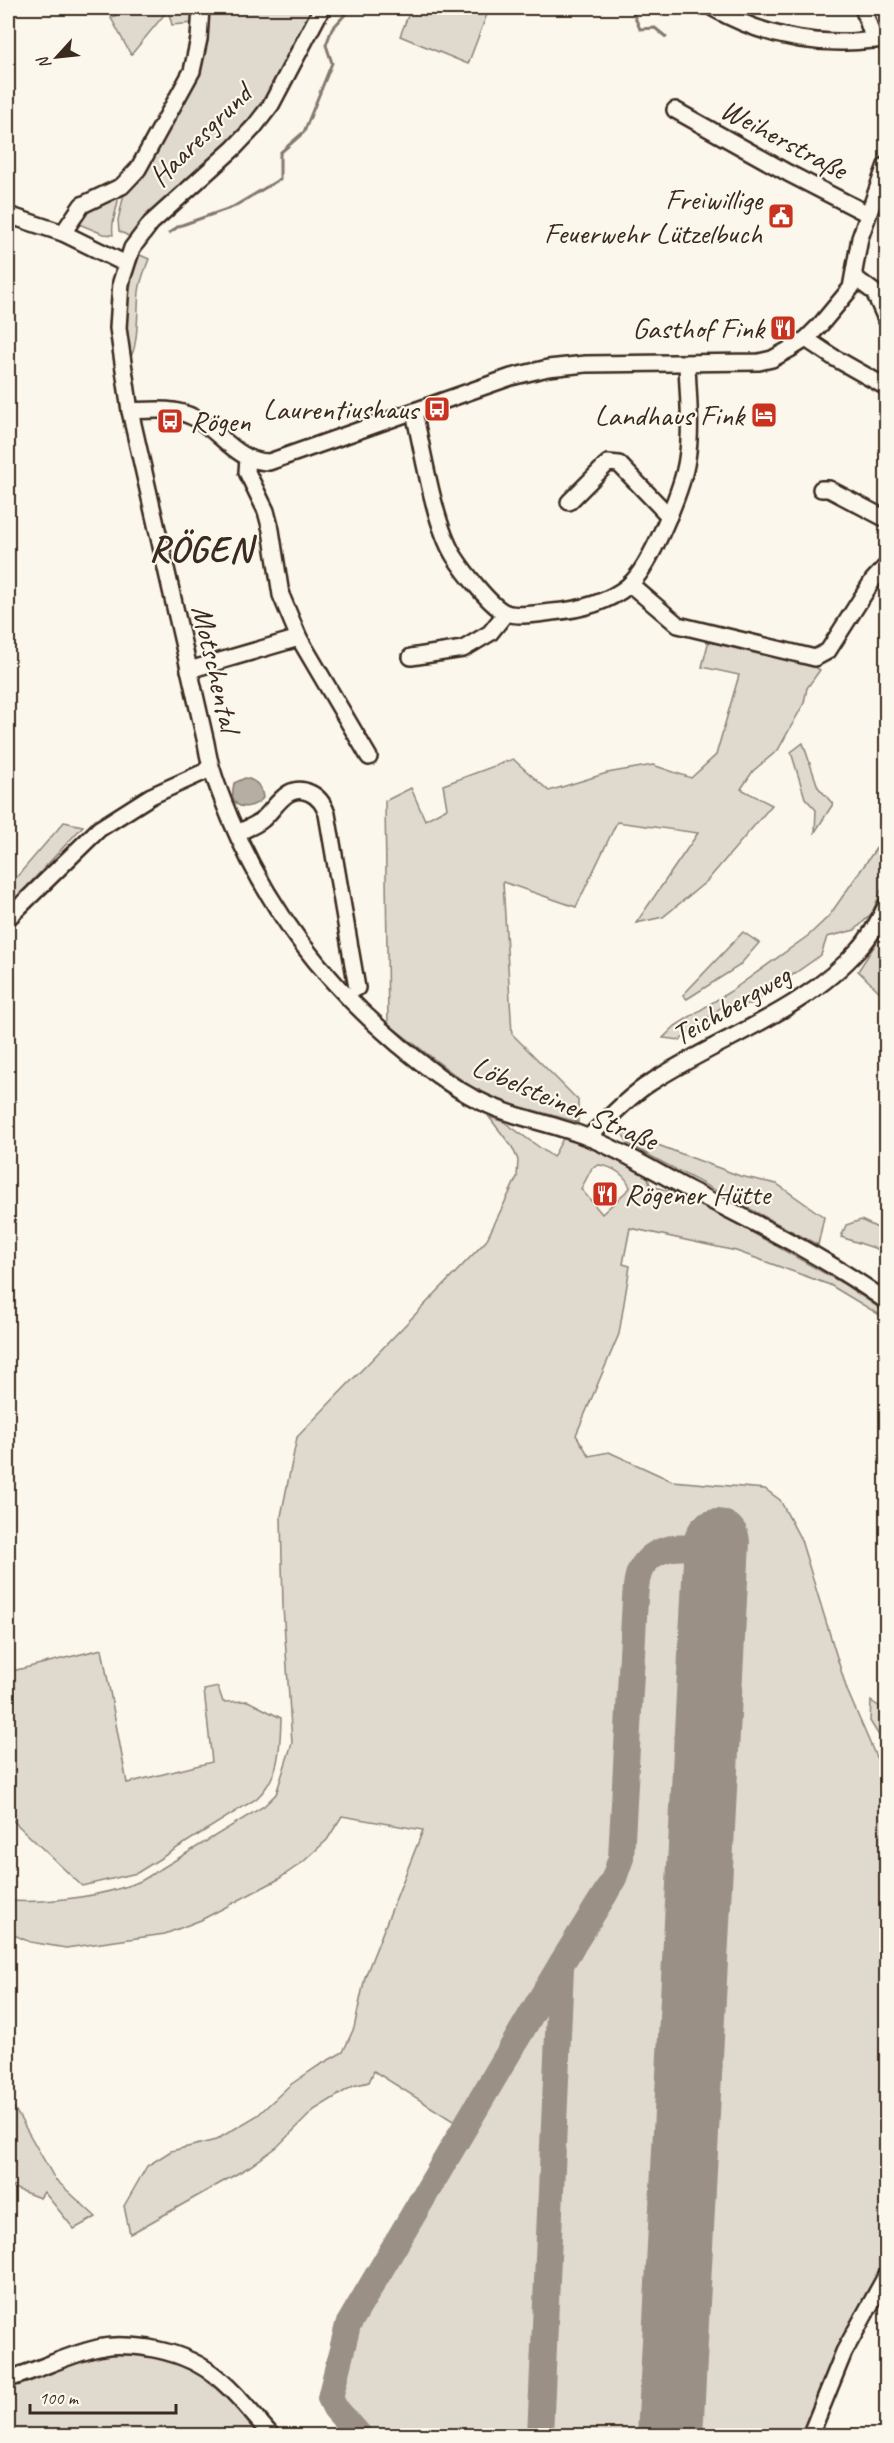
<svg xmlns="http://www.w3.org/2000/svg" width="894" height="2443" font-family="Caveat,sans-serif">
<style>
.green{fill:#dfd9ce;stroke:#8d8276;stroke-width:1.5;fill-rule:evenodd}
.water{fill:#b6aea2;stroke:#85796d;stroke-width:1.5}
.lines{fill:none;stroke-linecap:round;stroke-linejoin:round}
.stream{stroke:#85796d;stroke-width:3}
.taxiway{stroke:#9b9085;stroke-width:26}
.runway{stroke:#9b9085;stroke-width:66}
.minor-casing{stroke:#3b2a1e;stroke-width:20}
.minor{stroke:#fbf7ec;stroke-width:15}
.labels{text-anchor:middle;stroke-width:4.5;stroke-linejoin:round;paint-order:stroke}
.street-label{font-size:30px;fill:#3b2a1e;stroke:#fbf7ec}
.poi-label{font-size:30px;fill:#3b2a1e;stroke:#fbf7ec;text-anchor:end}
.district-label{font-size:36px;font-weight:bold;letter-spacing:1.5px;fill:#3b2a1e;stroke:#fbf7ec}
</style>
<rect width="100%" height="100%" fill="#fbf7ec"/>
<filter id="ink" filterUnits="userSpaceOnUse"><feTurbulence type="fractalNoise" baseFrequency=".0167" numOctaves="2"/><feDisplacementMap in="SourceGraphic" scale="12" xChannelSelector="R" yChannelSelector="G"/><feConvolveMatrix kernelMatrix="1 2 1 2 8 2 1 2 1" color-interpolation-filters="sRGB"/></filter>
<g filter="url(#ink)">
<g class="green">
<path d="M128,8H194L193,23L172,25L168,10L131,55L111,18Z"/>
<path d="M205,8H319L260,110L214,158L158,206L132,238L119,231L118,220L124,194L144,172L195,71Z"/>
<path d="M411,8L489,9L468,64L400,36Z"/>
<path d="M118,193C120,209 110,217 113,235L103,234L74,222L84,210Z"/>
<path d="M140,255L149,259C145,270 140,281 139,292C137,308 139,349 129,359C126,322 125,290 140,255Z"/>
<path d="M710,636L806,661L820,670L807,688L804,703L778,750L753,771L741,789L772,805L707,881L663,917L636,923L698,833L617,822L576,907L503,882L512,1034L578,1100V1122L484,1097L388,1024L385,801L411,788L425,820L447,808L443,785L513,759L549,791L607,773L653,765L691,778L716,755L739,675L702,667Z"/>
<path d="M803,743L818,787L833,804L815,832L816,810L805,798L791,752Z"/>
<path d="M64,822L83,826L8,907V887Z"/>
<path d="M886,834V879L872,913L855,930L827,937L821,955L751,1004L724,1005L680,1040L663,1038L675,1026L731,991L809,935L829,916Z"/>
<path d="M886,928V998L858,971Z"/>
<path d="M743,932L759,943L739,966L687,999L683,995Z"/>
<path d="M489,1117L504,1122L553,1157L565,1135L615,1157L647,1174L650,1185L696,1201L842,1283L885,1312L883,1317L830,1285L736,1251L630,1228L623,1264L630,1266L619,1334L576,1435L589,1456L609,1452L672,1481L765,1489L780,1500L801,1540L847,1690L876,1757L886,1774V2263C853,2321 827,2373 803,2435H371C362,2426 349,2416 342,2404C332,2386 348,2339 354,2320L469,2131L374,2071L369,2082L353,2086L314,2110L277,2147L249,2167L130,2234L124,2206L147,2166L171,2151L216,2140L258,2115L290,2085L318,2066L343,2052L354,2028L365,1977L423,1830L342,1816L327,1840L303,1862L277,1880L201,1920L165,1934L66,1948L30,1942L14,1935L8,1928V1901C50,1903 102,1897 141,1881L264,1806L276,1794L292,1743L283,1607L281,1516L297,1437L486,1241L517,1177L518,1160L512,1147ZM599,1165C611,1166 627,1175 630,1188L602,1214L581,1189L592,1168Z"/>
<path d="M621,1131L740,1176L777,1184L824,1217L818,1245L628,1144Z"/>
<path d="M861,1220L886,1232V1252L841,1237L846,1225Z"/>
<path d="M102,1649L127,1783L212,1762L204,1690L218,1687L223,1702L248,1701L281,1718C280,1749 280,1777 256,1799L137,1873L82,1886L8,1816V1672Z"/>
<path d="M871,1701L886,1711V1747L870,1721Z"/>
<path d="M8,2097L55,2179L96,2217L74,2229L44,2192L40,2198L8,2186Z"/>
<path d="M105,2348L195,2363L269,2435H8V2381Z"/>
</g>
<path class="water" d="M245,778C256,780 262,787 263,798C256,806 238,813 233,798C232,794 233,788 234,783Z"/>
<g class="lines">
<g class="stream">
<path d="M586,8L592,12L612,8"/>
<path d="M631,8L640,29L655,28L666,37"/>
<path d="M169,233L179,226L233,207L280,179V153L304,132L332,63L326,45L332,29L351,8"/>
</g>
<g class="taxiway">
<path d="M360,2436L335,2408L330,2398L348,2325L561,1964L605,1894L614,1878L621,1858L635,1599C636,1588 636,1576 642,1567C659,1541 692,1546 716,1554"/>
<path d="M540,2436L561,1968"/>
</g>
<path class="runway" d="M670,2436L717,1542"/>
<defs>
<g id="minor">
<path d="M322,8L271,105L254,127L234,148L151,223L132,248L121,282L118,328L130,411L206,743C210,770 220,793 230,818C268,909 323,981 399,1045C424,1065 449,1086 478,1100C513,1118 552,1123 587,1137C623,1151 656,1172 690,1190C757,1224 825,1257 886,1301"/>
<path d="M713,8C755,32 797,43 845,42C859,42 873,40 886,39"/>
<path d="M863,8L874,40"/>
<path d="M675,110L788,173L868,214"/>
<path d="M8,215L63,233L126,264"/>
<path d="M63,233L82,205L122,186L138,169L192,71L199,39L201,8"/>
<path d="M854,277L874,292L886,319"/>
<path d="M806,339L833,357L886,387"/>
<path d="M130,411C152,410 174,407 195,418C221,432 237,462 269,462L511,377L548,368L586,364L759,362L772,359L790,349L806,339L821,324L851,288L860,238L886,165"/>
<path d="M414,412C423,451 434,524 454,556C463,570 491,607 506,613C519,617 538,614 552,612C578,610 607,603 628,586C650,568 683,488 687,459C692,428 688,396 687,364"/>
<path d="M821,489H829L886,519"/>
<path d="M569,502L608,463L619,464L669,516"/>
<path d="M630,584L678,625L815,658L828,651L873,580L886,566"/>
<path d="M299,638L369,757"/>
<path d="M411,657L463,649L490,633L506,613"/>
<path d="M189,670L299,638L281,595L271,530L266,511L247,472L248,458"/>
<path d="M237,833C245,829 255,826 262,820C276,808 287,782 310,793C319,797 324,805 327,814L357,988"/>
<path d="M8,918L99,829L151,796L204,772L209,767"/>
<path d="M589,1137C608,1119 628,1097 650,1083C719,1038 805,1011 860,948C871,936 879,920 886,906"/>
<path d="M8,2379C40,2370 70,2353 103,2347C117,2344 134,2346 149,2348C213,2359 231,2390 272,2436"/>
<path d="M810,2436L844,2352L886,2276"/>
</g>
</defs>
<use href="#minor" class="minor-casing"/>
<use href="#minor" class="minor"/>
</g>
</g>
<defs>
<symbol id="civic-square" viewBox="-11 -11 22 22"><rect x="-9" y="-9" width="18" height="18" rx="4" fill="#c8321e" stroke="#fbf7ec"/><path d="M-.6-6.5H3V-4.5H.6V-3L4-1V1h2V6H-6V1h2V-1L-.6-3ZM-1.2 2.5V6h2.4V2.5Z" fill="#fff"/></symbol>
<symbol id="restaurant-square" viewBox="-11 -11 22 22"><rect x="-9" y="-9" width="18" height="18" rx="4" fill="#c8321e" stroke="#fbf7ec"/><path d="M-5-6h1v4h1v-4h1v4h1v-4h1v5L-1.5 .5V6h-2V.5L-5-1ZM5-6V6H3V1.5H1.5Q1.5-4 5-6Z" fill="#fff"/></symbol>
<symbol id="bus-square" viewBox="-11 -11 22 22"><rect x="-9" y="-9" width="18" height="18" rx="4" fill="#c8321e" stroke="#fbf7ec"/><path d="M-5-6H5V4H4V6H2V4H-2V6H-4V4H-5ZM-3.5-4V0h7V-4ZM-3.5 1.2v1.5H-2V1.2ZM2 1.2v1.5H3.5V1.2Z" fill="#fff"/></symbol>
<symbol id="hotel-square" viewBox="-11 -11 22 22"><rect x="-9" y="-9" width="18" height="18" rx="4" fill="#c8321e" stroke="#fbf7ec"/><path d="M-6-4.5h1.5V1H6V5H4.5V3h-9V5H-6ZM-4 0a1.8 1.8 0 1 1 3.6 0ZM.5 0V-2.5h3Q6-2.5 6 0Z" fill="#fff"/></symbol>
</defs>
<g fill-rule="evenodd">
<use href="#civic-square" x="766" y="201" width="30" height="30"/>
<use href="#restaurant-square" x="768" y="313" width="30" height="30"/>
<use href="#bus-square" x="422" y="394" width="30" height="30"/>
<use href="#hotel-square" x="749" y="400" width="30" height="30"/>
<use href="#bus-square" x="155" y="406" width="30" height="30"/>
<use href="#restaurant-square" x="590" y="1179" width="30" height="30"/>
</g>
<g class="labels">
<g class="street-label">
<text transform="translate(200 135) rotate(-45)" y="10">Haaresgrund</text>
<text transform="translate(784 139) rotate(28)" y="10">Weiherstraße</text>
<text transform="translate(216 668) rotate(77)" y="10">Motschental</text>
<text transform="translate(731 1005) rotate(-30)" y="10">Teichbergweg</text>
<text transform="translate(565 1103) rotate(23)" y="10">Löbelsteiner Straße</text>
</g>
<g class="poi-label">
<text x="762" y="209">Freiwillige<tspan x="762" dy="34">Feuerwehr Lützelbuch</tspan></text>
<text x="764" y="338">Gasthof Fink</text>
<text x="418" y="419">Laurentiushaus</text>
<text x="744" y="425">Landhaus Fink</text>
<text x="190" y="431" text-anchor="start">Rögen</text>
<text x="624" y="1204" text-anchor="start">Rögener Hütte</text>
</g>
<g class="district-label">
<text x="201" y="561">RÖGEN</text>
</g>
</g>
<rect width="894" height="2443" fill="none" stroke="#fbf7ec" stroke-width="30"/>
<rect x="15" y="15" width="864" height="2413" fill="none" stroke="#3b2a1e" stroke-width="2" filter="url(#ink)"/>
<g transform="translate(57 57) rotate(243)" stroke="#fbf7ec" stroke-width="4.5" paint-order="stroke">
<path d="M0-4.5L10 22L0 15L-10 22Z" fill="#3b2a1e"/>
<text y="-9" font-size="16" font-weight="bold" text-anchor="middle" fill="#3b2a1e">N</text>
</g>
<path d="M30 2404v9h146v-9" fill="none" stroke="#3b2a1e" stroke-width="3"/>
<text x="39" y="2404" font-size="18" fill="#3b2a1e" stroke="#fbf7ec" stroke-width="4.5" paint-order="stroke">100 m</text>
</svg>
